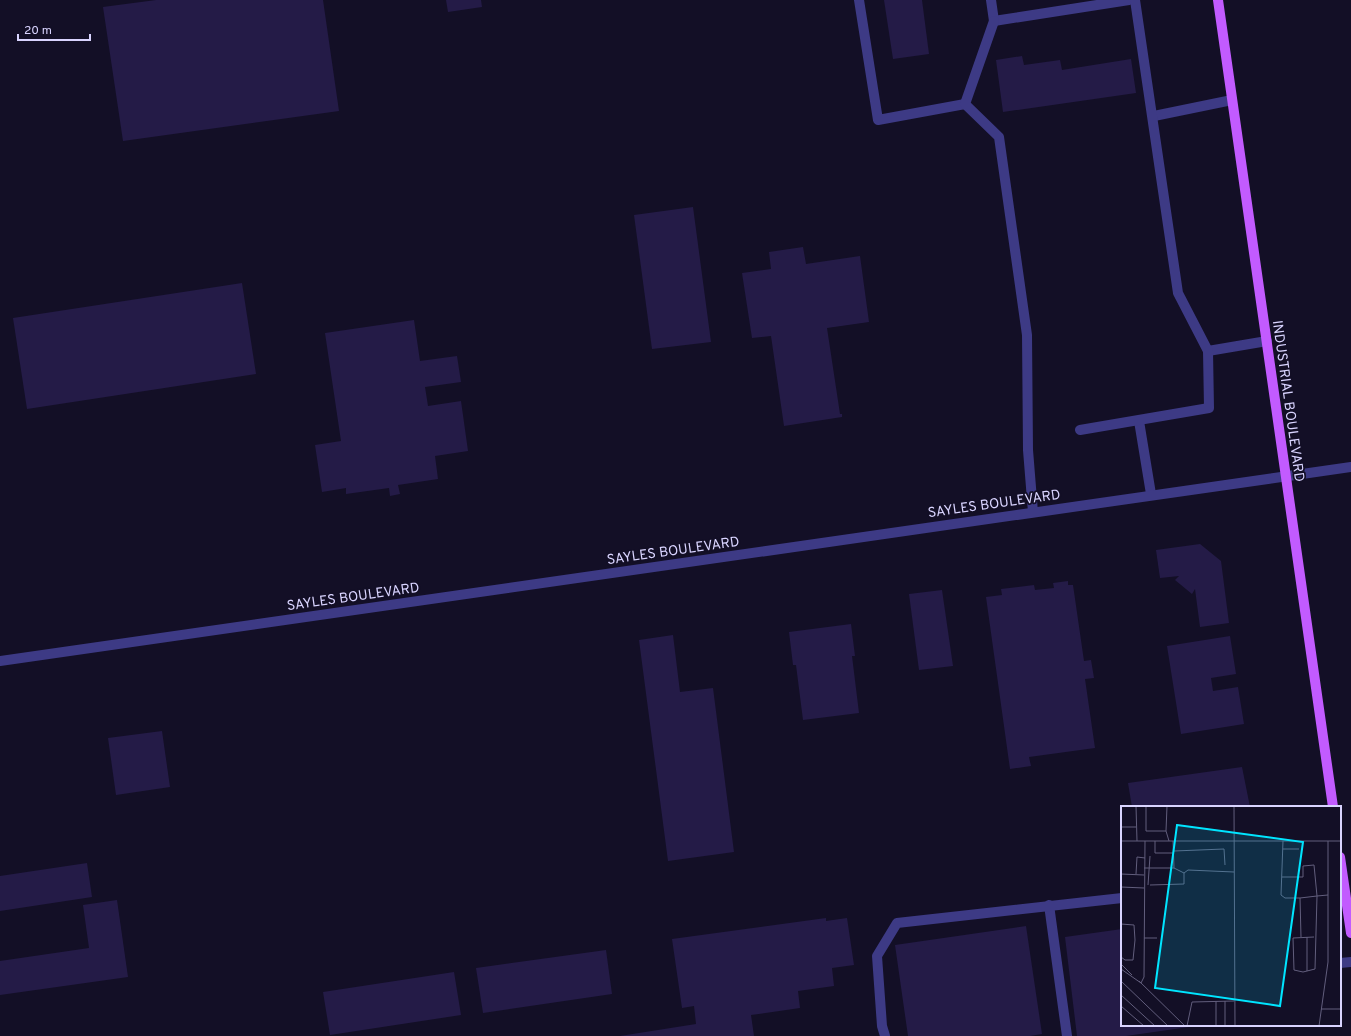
<svg xmlns="http://www.w3.org/2000/svg" width="1351" height="1036" font-family="Overpass,sans-serif">
<style>
.building{fill:#241b47}
.lines{fill:none;stroke-linecap:round;stroke-linejoin:round}
.minor{stroke:#3d3a85;stroke-width:10}
.major{stroke:#c25bff;stroke-width:10}
.labels{text-anchor:middle;stroke-width:3.5;stroke-linejoin:round;paint-order:stroke}
.street-label{font-size:14px;fill:#d9d4ff;stroke:#130f26}
.inset-road{fill:none;stroke:#625e7d;stroke-width:1}
.view{fill:#00e5ff;fill-opacity:0.15;stroke:#00e5ff;stroke-width:2}
.inset-edge{fill:none;stroke:#d9d4ff;stroke-width:2}
</style>
<rect width="100%" height="100%" fill="#130f26"/>
<g class="building">
<path d="M156,0H323L339,111L123,141L103,7Z"/>
<path d="M446,0H481L482,7L448,12Z"/>
<path d="M884,0H922L929,54L893,59Z"/>
<path d="M1022,56L1024,65L1060,60L1062,70L1131,59L1136,93L1003,112L996,60Z"/>
<path d="M693,207L711,342L652,349L634,215Z"/>
<path d="M803,247L806,264L860,256L869,322L827,328L840,414H842V417L784,426L771,336L752,338L742,273L771,269L769,252Z"/>
<path d="M242,283L256,374L27,409L13,318Z"/>
<path d="M414,320L420,361L457,356L461,382L425,387L428,406L461,401L468,451L435,456L438,479L398,485L400,494L390,496L389,488L346,494V488L322,492L315,445L341,441L325,333Z"/>
<path d="M1200,544L1221,561L1229,623L1200,627L1195,589L1192,594L1175,580L1179,576L1160,578L1156,550Z"/>
<path d="M1068,581V585H1073L1084,661L1091,660L1094,678L1085,679L1095,748L1029,757L1031,766L1010,769L986,597L1002,595L1001,589L1034,585L1035,590L1054,588L1053,583Z"/>
<path d="M942,590L953,666L919,670L909,594Z"/>
<path d="M851,624L855,656H852L859,713L803,720L796,665H793L789,632Z"/>
<path d="M673,635L680,692L713,688L734,852L668,861L639,640Z"/>
<path d="M1230,636L1236,674L1211,678L1213,691L1238,687L1244,724L1181,734L1167,646Z"/>
<path d="M162,731L170,787L116,795L108,738Z"/>
<path d="M1242,767L1250,807H1132L1128,783Z"/>
<path d="M87,863L92,897L0,911V876Z"/>
<path d="M117,900L128,977L0,995V961L89,948L83,905Z"/>
<path d="M826,918V921L847,918L854,965L832,968L834,986L798,991L800,1008L751,1015L754,1036H620L696,1024L694,1006L682,1008L672,939Z"/>
<path d="M1026,926L1042,1034L1030,1036H908L895,945Z"/>
<path d="M1122,929V1025L1196,1026L1126,1036H1077L1065,937Z"/>
<path d="M606,950L612,994L483,1013L476,968Z"/>
<path d="M454,972L461,1015L330,1035L323,992Z"/>
</g>
<g class="lines">
<g class="minor">
<path d="M859,0L878,120L965,104"/>
<path d="M991,0L994,21L1129,0"/>
<path d="M994,21L965,104L999,137L1027,335L1028,450L1033,512"/>
<path d="M1154,116L1232,100"/>
<path d="M1208,351L1267,341"/>
<path d="M1139,421L1151,494"/>
<path d="M1080,430L1209,408L1208,351L1178,293L1135,0"/>
<path d="M0,661L1351,467"/>
<path d="M1049,905L1067,1036"/>
<path d="M1340,963L1351,962"/>
<path d="M885,1036L882,1026L877,956L897,923L1122,898"/>
</g>
<g class="major">
<path d="M1218,0L1333,807"/>
<path d="M1340,857L1351,933"/>
</g>
</g>
<g class="labels">
<g class="street-label">
<text transform="translate(1289 401) rotate(82)" y="5">INDUSTRIAL BOULEVARD</text>
<text transform="translate(994 503) rotate(-8)" y="5">SAYLES BOULEVARD</text>
<text transform="translate(673 550) rotate(-8)" y="5">SAYLES BOULEVARD</text>
<text transform="translate(353 596) rotate(-8)" y="5">SAYLES BOULEVARD</text>
</g>
</g>
<g transform="translate(1121 806)">
<rect width="220" height="220" fill="#130f26"/>
<path class="inset-road" d="M15,0L16,35M25,0V25H45L48,35M113,0L114,220M0,21H15M45,25L46,0M0,35H220M34,35V47H53M162,35L160,89L164,92H179M162,43H178M53,45L103,43L104,59M23,62H53L52,35M53,62L63,67L67,64L113,66M0,68L23,69M15,68L16,51L24,52M161,71H182V60L193,59L196,90L207,89M27,79L29,50M29,79L63,78V67M0,81L23,82M0,118L13,119L14,134L12,154H4L0,151M180,131L179,92L196,90L194,163L182,166L173,164L172,132L193,131M186,131V165M23,132H36M0,158L11,169M0,163L20,177M0,175L47,220M18,175L64,220M20,177L23,171L24,35M0,189L34,220M104,195V220M0,200L23,220M200,203H220M66,220L71,196L113,195M95,220V195M198,220L207,156V35"/>
<path class="view" d="M56,19L182,36L159,200L34,182Z"/>
<rect width="220" height="220" class="inset-edge"/>
</g>
<path d="M18 34v6h72v-6" fill="none" stroke="#d9d4ff" stroke-width="2"/>
<text x="24" y="34" font-size="12" fill="#d9d4ff" stroke="#130f26" stroke-width="3" paint-order="stroke">20 m</text>
</svg>
